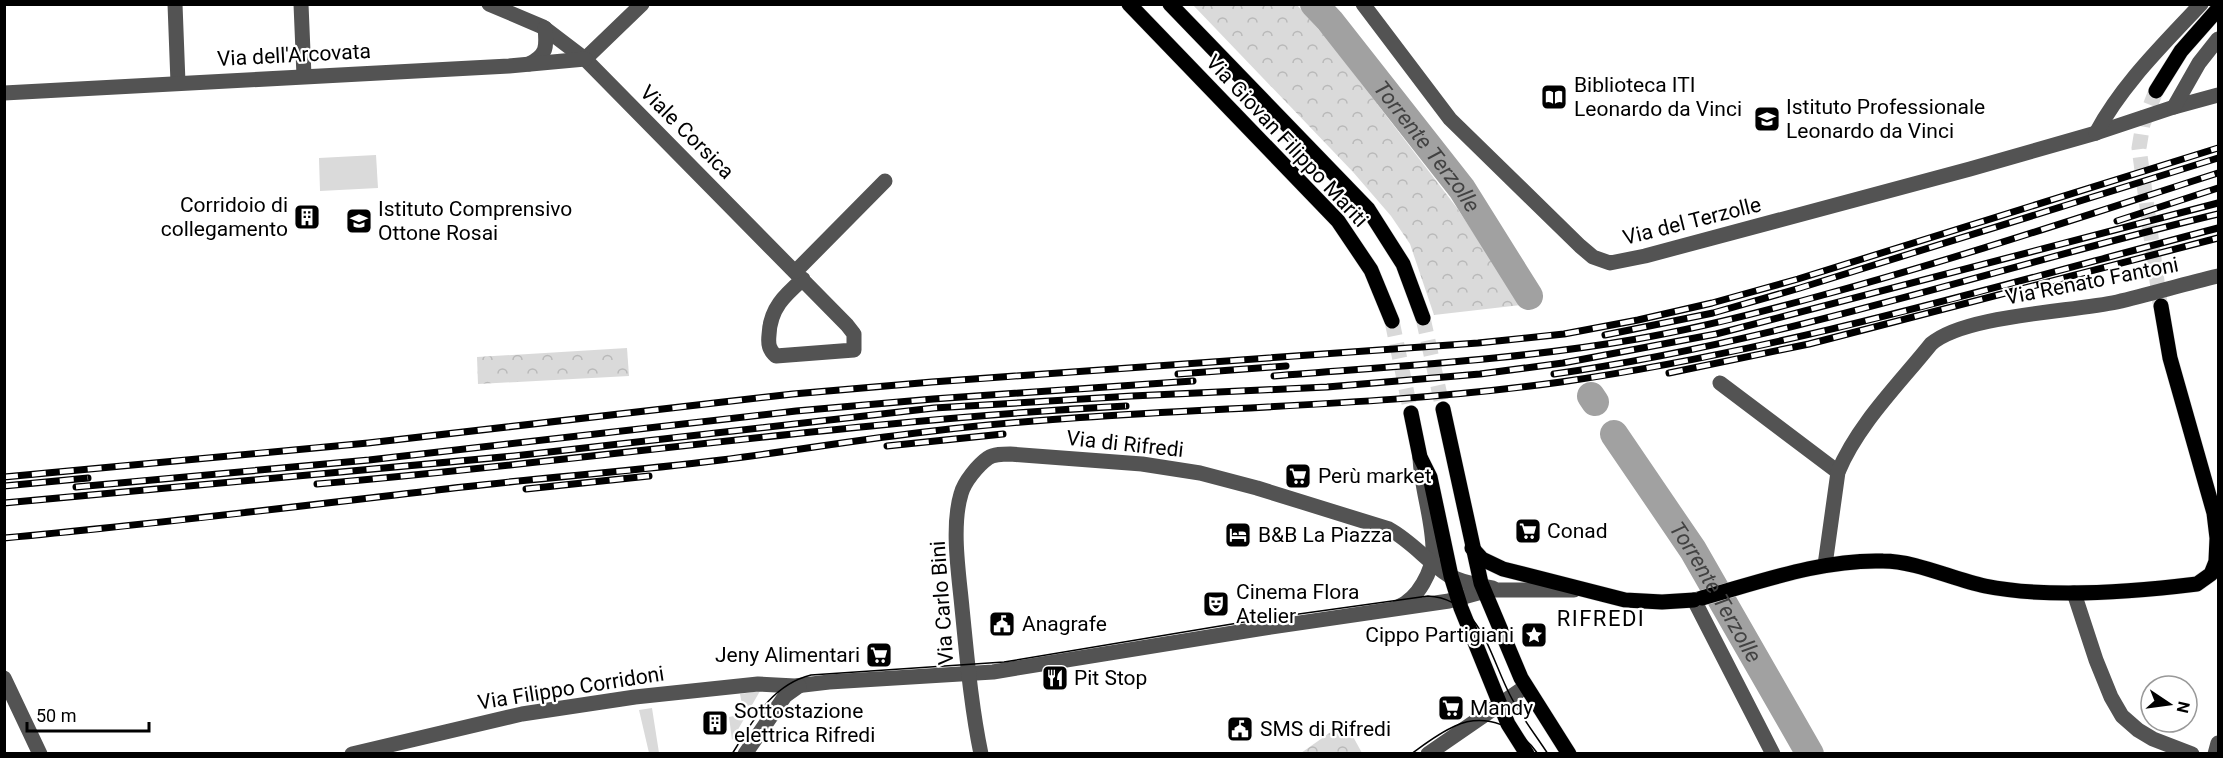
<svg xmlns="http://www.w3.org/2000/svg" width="2223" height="758" font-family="Roboto,sans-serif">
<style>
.grass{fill:#dadada}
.park{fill:url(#park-crowns)}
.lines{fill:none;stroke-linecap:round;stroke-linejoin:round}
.river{stroke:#a1a1a1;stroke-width:28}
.major-tunnel{stroke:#d9d9d9;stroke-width:15;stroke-dasharray:15 8;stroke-linecap:butt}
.major-casing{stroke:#dbdbdb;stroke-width:16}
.minor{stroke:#535353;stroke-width:15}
.major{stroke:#000;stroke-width:15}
.tram{stroke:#000;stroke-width:1.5}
.rail-casing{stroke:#000;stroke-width:7}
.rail{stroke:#fff;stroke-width:4.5;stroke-dasharray:14;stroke-linecap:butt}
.labels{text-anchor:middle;stroke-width:4.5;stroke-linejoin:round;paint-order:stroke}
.street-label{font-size:21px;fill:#000;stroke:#fff}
.poi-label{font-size:21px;fill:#000;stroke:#fff;text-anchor:start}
.water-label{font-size:22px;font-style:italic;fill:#424242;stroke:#fff}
.neighbourhood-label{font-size:22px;letter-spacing:1.5px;fill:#000;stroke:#fff}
</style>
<defs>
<pattern id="park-crowns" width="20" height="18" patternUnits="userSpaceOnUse" patternTransform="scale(1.5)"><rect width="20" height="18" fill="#dadada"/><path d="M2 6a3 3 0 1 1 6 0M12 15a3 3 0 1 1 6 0" fill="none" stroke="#b9b9b9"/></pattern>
</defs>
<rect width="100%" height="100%" fill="#fff"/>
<g class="grass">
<path d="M376,155L378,188L320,191L319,158Z"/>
<path d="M760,691L732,740L729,717L739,715L738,711L743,710L740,694Z"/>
<path d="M652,708L659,753H649L639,710Z"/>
</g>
<g class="park">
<path d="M1193,5H1297L1328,40L1457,208L1521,305L1434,315L1410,244L1391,216L1353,172Z"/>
<path d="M627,348L629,376L478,384L477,357Z"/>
<path d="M1345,722L1362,753H1301Z"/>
</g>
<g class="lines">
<g class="river">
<path id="s1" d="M1314,4L1330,21L1462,189L1529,296"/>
<path d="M1591,396L1595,402"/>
<path id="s2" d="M1614,434L1693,550L1810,754"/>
</g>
<g class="major-tunnel">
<path d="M2156,91L2143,124L2139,148L2160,303"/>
<path d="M1423,318L1443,409"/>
<path d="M1392,321L1411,413"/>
</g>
<defs>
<g id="major">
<path d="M1129,4L1338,221L1371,270L1392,321"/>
<path d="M1170,4L1368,209L1403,264L1423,318"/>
<path d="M2156,91L2181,51L2218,9"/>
<path d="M2161,306L2170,358L2214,513L2217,538L2216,560"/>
<path d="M1443,409L1481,583L1521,678L1569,754"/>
<path d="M1411,413L1420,457L1430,477L1451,576L1461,608L1508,724L1527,754"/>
<path d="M1472,548L1482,559L1503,569L1625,600L1662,602L1694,600"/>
<path d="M1702,598C1760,582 1822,559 1883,561C1916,561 1952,579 1985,586C2049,599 2132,592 2197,584L2211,574L2215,564"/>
</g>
</defs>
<use href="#major" class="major-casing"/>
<g class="minor">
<path d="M175,4L178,83"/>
<path d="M301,4L304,76"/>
<path d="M489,4L543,27L585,59L847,325L854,334V350L776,356C769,350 768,344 769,335C770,308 785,295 803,279"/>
<path d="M1363,4L1450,119L1580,246L1593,257L1610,263L1645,256L1970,169L2096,133L2174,107L2218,95"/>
<path d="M585,59L642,4"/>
<path d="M529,64C547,55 547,47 545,28"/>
<path d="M4,93L509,66L585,59"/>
<path d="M2174,107L2199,63L2218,39"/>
<path d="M2096,133C2123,83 2163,45 2201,4"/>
<path d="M796,271L885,181"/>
<path d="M1720,383L1838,472"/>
<path d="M1825,565L1838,472C1858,424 1899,384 1931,344C1964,315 2070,312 2117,302C2151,294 2184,284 2218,276"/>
<path d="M2074,593L2096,660L2111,697L2122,716L2138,730L2153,739L2192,754"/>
<path d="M1702,598L1694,600L1773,754"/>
<path d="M1398,607C1418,599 1433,571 1433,550C1433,519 1421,489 1420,457"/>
<path d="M4,678L40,754"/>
<path d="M352,754L522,714L635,697L758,684L795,686L829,682L993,672L1258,629L1449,601L1489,590H1574"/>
<path d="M745,754L785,696L799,686"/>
<path d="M981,754C971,706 967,657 962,608C959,575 951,527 961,494C964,482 978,465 988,458C994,454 1003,454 1010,454L1142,464L1200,473L1257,488L1389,529C1411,541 1427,561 1448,575C1461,583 1479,585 1493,588"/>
<path d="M1428,754L1525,687"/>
<path d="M2215,754L2218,743"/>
</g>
<use href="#major" class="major"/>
<g class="tram">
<path d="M732,754C753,721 771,685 811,675L1004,662L1256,620L1428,596C1481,599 1490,657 1510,695C1520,715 1535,734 1548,754"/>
<path d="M1411,754C1425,744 1439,733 1455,726C1486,712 1519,727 1538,754"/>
</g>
<defs>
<g id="rail">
<path d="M2117,221L2218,188"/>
<path d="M1605,335L1713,313L1800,288L2218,158"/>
<path d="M1669,373L1809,344L2218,238"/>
<path d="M1178,374L1286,366"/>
<path d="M1554,374C1780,342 1997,267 2218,214"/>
<path d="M1274,376C1395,366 1517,360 1637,339C1700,328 1762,312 1823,295C1956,259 2087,215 2218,173"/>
<path d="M887,446L1003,434"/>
<path d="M4,477L368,443L793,394L932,382L1478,343L1564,334L1638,320L1712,303L1798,279L2218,148"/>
<path d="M317,484C587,461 856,420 1126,406"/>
<path d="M4,486L88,478"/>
<path d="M76,487L369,460L796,411L933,399L1193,381"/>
<path d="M526,489L649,476"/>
<path d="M4,503L514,456L934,408L1132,396L1327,387L1480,374L1563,363L1716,334L2218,203"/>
<path d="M4,538C158,524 310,505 463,487C549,477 635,471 721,460C792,451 862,439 933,431C1142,406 1353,411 1561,382C1784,350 2001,285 2218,228"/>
</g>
</defs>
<use href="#rail" class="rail-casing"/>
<use href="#rail" class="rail"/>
</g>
<defs>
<symbol id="library-square" viewBox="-11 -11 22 22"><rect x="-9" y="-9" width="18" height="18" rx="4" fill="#000" stroke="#fff"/><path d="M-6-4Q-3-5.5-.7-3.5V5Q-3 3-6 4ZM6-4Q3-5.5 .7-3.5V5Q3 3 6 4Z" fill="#fff"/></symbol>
<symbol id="school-square" viewBox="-11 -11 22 22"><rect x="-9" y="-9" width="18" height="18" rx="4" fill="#000" stroke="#fff"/><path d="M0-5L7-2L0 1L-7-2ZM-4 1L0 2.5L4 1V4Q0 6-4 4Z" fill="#fff"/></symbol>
<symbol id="building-square" viewBox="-11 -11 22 22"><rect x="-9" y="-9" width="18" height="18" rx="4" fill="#000" stroke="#fff"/><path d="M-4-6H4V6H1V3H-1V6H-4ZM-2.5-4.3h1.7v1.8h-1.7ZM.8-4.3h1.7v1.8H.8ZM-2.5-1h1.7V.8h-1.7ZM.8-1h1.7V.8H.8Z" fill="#fff"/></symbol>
<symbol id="supermarket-square" viewBox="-11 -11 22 22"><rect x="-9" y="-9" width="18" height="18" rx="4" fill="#000" stroke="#fff"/><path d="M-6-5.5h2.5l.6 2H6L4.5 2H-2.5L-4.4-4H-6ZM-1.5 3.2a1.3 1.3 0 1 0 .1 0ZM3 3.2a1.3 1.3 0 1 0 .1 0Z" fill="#fff"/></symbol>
<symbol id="hotel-square" viewBox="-11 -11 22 22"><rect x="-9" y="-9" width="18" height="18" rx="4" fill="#000" stroke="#fff"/><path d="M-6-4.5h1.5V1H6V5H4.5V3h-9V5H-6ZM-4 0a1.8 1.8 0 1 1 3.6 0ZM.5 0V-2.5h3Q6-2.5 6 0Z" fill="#fff"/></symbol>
<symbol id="theatre-square" viewBox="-11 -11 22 22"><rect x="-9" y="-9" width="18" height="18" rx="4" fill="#000" stroke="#fff"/><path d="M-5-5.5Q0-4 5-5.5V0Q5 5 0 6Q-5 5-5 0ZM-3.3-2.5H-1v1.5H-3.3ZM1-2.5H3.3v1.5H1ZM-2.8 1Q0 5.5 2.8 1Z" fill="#fff"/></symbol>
<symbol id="civic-square" viewBox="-11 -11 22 22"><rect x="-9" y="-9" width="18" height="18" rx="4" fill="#000" stroke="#fff"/><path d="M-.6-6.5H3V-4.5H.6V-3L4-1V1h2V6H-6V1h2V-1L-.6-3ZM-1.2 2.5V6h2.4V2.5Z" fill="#fff"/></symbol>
<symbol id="sight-square" viewBox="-11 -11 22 22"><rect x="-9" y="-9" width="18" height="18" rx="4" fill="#000" stroke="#fff"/><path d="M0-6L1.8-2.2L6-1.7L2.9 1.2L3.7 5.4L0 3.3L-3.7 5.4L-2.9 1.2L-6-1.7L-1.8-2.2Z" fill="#fff"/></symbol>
<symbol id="restaurant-square" viewBox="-11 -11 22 22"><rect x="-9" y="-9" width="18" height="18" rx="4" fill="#000" stroke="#fff"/><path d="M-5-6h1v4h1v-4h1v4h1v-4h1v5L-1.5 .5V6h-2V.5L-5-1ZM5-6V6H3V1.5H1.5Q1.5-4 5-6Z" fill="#fff"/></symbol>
</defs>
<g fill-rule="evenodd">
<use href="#library-square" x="1539" y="82" width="30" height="30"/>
<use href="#school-square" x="1752" y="104" width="30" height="30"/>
<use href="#building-square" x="292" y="202" width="30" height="30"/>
<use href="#school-square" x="344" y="206" width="30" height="30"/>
<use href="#supermarket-square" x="1283" y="461" width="30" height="30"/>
<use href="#supermarket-square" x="1513" y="516" width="30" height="30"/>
<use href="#hotel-square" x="1223" y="520" width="30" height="30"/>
<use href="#theatre-square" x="1201" y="589" width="30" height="30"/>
<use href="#civic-square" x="987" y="609" width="30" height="30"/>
<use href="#sight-square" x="1519" y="620" width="30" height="30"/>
<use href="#supermarket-square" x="864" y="640" width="30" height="30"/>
<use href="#restaurant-square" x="1040" y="663" width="30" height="30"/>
<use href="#supermarket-square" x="1436" y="693" width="30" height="30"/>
<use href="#building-square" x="700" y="708" width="30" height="30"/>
<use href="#civic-square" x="1225" y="714" width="30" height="30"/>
</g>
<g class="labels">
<g class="street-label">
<text transform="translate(294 55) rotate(-3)" y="7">Via dell'Arcovata</text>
<text transform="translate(687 132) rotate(45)" y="7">Viale Corsica</text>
<text transform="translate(1287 141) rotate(47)" y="7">Via Giovan Filippo Mariti</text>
<text transform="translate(1692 221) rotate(-14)" y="7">Via del Terzolle</text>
<text transform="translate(2092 281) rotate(-11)" y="7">Via Renato Fantoni</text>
<text transform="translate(1125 444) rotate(6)" y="7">Via di Rifredi</text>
<text transform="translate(942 603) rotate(-94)" y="7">Via Carlo Bini</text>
<text transform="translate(571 688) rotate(-9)" y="7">Via Filippo Corridoni</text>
</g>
<g class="poi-label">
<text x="1574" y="92">Biblioteca ITI<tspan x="1574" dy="24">Leonardo da Vinci</tspan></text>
<text x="1786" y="114">Istituto Professionale<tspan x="1786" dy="24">Leonardo da Vinci</tspan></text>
<text x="288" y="212" text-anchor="end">Corridoio di<tspan x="288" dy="24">collegamento</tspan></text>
<text x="378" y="216">Istituto Comprensivo<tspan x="378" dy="24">Ottone Rosai</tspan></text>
<text x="1318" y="483">Perù market</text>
<text x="1547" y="538">Conad</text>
<text x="1258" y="542">B&amp;B La Piazza</text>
<text x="1236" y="599">Cinema Flora<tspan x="1236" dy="24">Atelier</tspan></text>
<text x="1022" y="631">Anagrafe</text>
<text x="1514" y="642" text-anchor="end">Cippo Partigiani</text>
<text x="860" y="662" text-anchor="end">Jeny Alimentari</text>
<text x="1074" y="685">Pit Stop</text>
<text x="1470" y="715">Mandy</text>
<text x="734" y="718">Sottostazione<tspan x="734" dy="24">elettrica Rifredi</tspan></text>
<text x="1260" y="736">SMS di Rifredi</text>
</g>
<g class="water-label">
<text dy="8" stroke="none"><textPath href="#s1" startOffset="182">Torrente Terzolle</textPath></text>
<text dy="8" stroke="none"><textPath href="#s2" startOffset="188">Torrente Terzolle</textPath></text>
</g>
<g class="neighbourhood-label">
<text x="1601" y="626">RIFREDI</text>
</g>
</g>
<rect width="2223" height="758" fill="none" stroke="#000000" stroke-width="12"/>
<g transform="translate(2169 704) rotate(103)"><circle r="28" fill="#ffffff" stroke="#999999" stroke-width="1.5"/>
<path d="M0-4.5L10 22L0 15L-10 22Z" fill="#000000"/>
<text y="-9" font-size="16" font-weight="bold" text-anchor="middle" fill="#000000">N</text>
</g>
<path d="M27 722v9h122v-9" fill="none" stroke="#000000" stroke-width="3"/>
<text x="36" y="722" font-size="18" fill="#000000" stroke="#ffffff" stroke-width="4.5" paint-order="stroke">50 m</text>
</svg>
